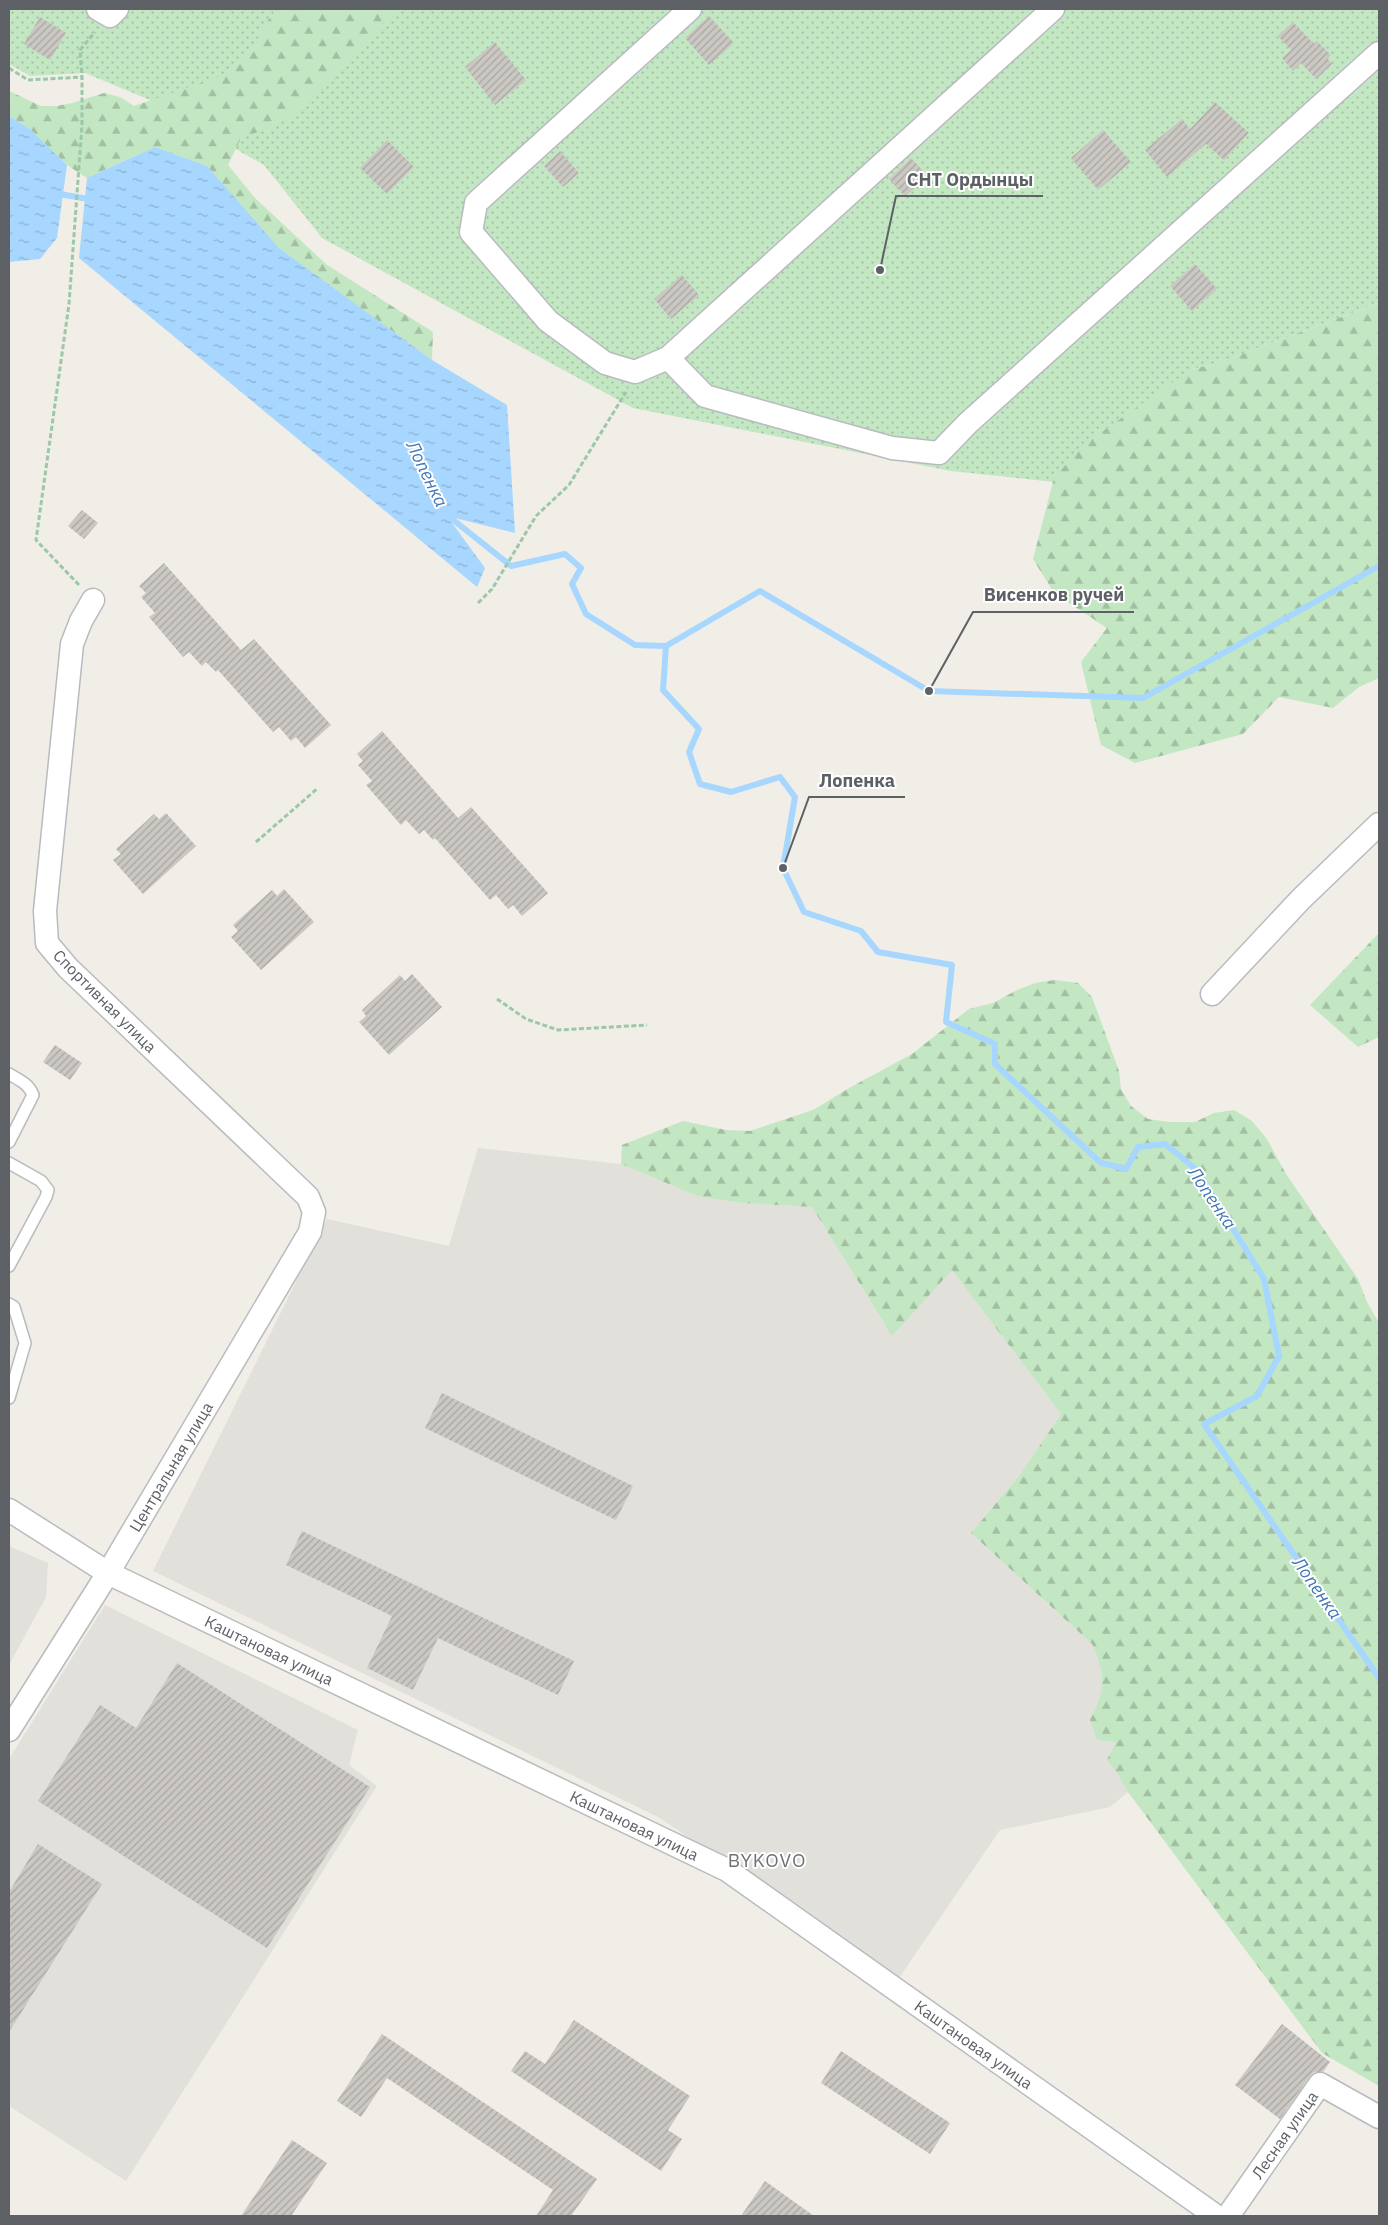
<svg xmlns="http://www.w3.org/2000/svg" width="1388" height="2225" font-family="'IBM Plex Sans',sans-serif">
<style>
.industrial{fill:#e1e0da}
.grass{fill:url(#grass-dots)}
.forest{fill:url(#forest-firs)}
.water{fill:url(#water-ripples)}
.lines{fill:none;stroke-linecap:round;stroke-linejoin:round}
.stream{stroke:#a7d6ff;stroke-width:6}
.building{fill:url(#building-hatch)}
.lane-casing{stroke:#b8bbbf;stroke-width:14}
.street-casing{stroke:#b8bbbf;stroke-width:25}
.path{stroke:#9cc8a9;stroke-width:3;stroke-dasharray:5 2.5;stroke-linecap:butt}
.lane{stroke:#fff;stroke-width:11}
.street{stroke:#fff;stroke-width:22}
.labels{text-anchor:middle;stroke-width:4;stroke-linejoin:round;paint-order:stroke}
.street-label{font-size:16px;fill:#5d6166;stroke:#fff}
.water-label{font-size:18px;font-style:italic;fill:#4276b2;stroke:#fff}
.quarter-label{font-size:19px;letter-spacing:1px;fill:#6e7378;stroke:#fff}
.leader{fill:none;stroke:#5d6166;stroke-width:2}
.callout-dot{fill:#5d6166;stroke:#fff;stroke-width:2}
.callout-label{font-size:18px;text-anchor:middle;font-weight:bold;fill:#5d6166;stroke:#fff;stroke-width:4;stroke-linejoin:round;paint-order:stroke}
</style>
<defs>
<pattern id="grass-dots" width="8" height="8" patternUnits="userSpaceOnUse" patternTransform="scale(1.25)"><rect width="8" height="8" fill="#c3e7c3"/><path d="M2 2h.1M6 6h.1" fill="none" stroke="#a2bfa2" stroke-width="1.8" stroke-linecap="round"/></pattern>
<pattern id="forest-firs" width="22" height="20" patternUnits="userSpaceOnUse" patternTransform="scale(1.25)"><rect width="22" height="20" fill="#c3e7c3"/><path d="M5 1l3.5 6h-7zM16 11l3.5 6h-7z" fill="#a2bfa2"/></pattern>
<pattern id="water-ripples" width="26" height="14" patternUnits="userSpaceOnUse" patternTransform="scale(1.25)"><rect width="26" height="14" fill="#a7d6ff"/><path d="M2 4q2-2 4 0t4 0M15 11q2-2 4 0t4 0" fill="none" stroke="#8bb1d2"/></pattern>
<pattern id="building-hatch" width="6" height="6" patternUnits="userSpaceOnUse" patternTransform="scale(1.25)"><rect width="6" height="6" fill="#cbc8c3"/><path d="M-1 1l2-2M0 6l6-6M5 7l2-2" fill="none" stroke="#a8a6a2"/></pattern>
</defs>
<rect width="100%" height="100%" fill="#f0eee6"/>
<g class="industrial">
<path d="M478,1148L621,1164L697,1196L741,1203L812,1207L891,1335L952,1270L1061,1414L1019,1476L971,1533L1092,1644L1100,1661L1103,1683L1100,1702L1090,1720L1115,1741L1107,1760L1117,1773L1128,1792L1110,1807L1000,1830L899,1978L658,1817L153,1571L327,1219L449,1246Z"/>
<path d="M9,1546L48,1563L46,1597L9,1665Z"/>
<path d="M105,1605L358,1730L349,1765L377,1786L126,2181L9,2106V1759Z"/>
</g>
<path class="grass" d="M9,9H1379V303L1215,364L1192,369L1055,482L951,471L633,408L322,238L264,165L150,100L85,73L30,76L9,64Z"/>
<g class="forest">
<path d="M273,9H404L384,22L334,80L292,116L275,126L241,138L228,165L255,198L327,265L433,332L432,360L278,248L207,166L155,147L87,178L67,165L30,129L9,116V91L41,106H57L72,103L104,93L120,97L134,106L221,76L235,68L256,43L262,28L273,14Z"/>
<path d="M1379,303V678L1359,687L1333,708L1279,697L1243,734L1135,763L1101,745L1081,662L1107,628L1054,593L1033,559L1054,478L1084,444L1192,369L1215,364Z"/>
<path d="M1379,933V1037L1358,1047L1310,1005Z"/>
<path d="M1055,980L1078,983L1092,997L1119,1071L1121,1089L1131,1106L1148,1119L1170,1122H1195L1214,1113L1234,1110L1252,1121L1267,1139L1286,1174L1358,1279L1367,1302L1379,1323V2086L1322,2053L1128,1792L1117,1773L1107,1760L1115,1742L1097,1740L1090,1720C1106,1690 1106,1674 1092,1644L971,1533L1019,1476L1061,1414L952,1270L892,1336L812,1207L741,1203L697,1196L621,1164L622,1145L683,1121L726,1130L750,1131L813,1110L851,1087L912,1054L969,1009L993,1003L1015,991L1035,983Z"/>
</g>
<g class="water">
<path d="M9,116L30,129L67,165L57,238L40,259L9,262Z"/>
<path d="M155,147L207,166L279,248L432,360L507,405L515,533L447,516L485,568L477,587L79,258L87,178Z"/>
</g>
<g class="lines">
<g class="stream">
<path d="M54,193L94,200"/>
<path d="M443,509L447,515L511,566L565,554L581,568L572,584L586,614L635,645L666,646L663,690L699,729L689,752L700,784L731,792L780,777L795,797L783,868L804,912L861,931L878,952L952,965L946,1022L995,1044V1064L1101,1163L1126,1169L1138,1147L1165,1144L1197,1170L1264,1279L1279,1356L1257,1396L1204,1424L1379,1678"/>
<path d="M666,646L760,591L929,691L1143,698L1379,566"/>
</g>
</g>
<g class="building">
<path d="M709,16L734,43L709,65L685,38Z"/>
<path d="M40,17L66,33L50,60L24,44Z"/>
<path d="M1293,22L1314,44L1317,41L1331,55L1327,58L1332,64L1316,79L1301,63L1293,71L1282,58L1291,50L1278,36Z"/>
<path d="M495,42L526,80L495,105L465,67Z"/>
<path d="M1215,102L1249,133L1224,160L1206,144L1167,177L1145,150L1182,119L1190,129Z"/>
<path d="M1103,130L1131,162L1098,190L1071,158Z"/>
<path d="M387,140L414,167L387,194L360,168Z"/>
<path d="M560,151L579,173L563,187L544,166Z"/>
<path d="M911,158L928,176L905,196L889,179Z"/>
<path d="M1195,264L1217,289L1192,311L1170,286Z"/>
<path d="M682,275L699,295L671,319L654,299Z"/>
<path d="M82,510L98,523L84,539L68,526Z"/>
<path d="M164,563L241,650L254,639L331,725L305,748L296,737L291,741L279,727L273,732L218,670L216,672L206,662L202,666L189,652L183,657L149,617L155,613L141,597L146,593L139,586Z"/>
<path d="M382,731L458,818L471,807L548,893L522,916L513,905L508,909L496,895L490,900L435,838L433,840L424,830L419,834L406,820L401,825L366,785L372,781L358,765L363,761L357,754Z"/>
<path d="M166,813L196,846L143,894L113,860L121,854L116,849L154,814L159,819Z"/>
<path d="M284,889L314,922L261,970L231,937L238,931L233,925L272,890L277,896Z"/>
<path d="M412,974L442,1007L389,1055L359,1022L366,1016L362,1010L400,975L405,981Z"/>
<path d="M55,1045L82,1063L70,1080L43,1062Z"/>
<path d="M442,1393L633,1486L616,1520L425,1428Z"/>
<path d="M302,1531L574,1661L558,1695L438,1638L413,1690L367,1668L392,1616L286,1565Z"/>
<path d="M177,1663L370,1787L267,1948L38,1801L100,1705L136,1728Z"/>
<path d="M38,1844L102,1884L9,2032V1892Z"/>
<path d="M574,2020L690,2096L668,2130L682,2139L661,2171L511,2071L525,2051L545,2064Z"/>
<path d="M1282,2024L1330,2062L1323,2072H1314L1310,2076L1280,2119L1235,2085Z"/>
<path d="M382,2034L597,2179L571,2216H536L553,2190L387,2078L361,2117L337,2101Z"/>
<path d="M841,2051L950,2123L930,2154L821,2083Z"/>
<path d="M292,2140L327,2163L291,2216H241Z"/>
<path d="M765,2181L814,2216H741Z"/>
</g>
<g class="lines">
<defs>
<g id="lane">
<path d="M9,1074C19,1080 28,1083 33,1095L9,1142"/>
<path d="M9,1163L41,1181L48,1190L46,1197L9,1266"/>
<path d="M9,1304L14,1307L25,1343L9,1398"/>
</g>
<g id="street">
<path d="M98,9L110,16L117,9"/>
<path d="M690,9L476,203L471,232L548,321L605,363L635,372L668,358L705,396L892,448L939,453L968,423L1379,53"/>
<path d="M668,358L1053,9"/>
<path d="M1212,994L1301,899L1379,824"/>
<path id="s1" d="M9,1510L108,1573L727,1870L1216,2216"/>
<path id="s2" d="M9,1730L108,1573L310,1232L314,1212L308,1197L68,968L47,943L45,911L72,644L81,621L93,600"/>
<path id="s3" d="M1228,2216L1320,2084L1379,2117"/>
</g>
</defs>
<use href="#lane" class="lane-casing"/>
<use href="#street" class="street-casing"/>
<g class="path">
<path d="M9,68L28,80L82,77"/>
<path d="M79,585L36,540L69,304L82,125V77L80,50L95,32"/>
<path d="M478,603L492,589L536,516L569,485L626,392"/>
<path d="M256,842L318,788"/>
<path d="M497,999L526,1019L558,1030L647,1025"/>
</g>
<use href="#lane" class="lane"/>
<use href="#street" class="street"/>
</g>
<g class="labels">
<g class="street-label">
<text transform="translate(105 1001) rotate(45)" y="6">Спортивная улица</text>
<text dy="6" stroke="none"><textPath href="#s2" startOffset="309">Центральная улица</textPath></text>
<text dy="6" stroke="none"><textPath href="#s1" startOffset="296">Каштановая улица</textPath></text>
<text dy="6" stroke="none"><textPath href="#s1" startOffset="701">Каштановая улица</textPath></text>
<text dy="6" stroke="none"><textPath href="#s1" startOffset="1106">Каштановая улица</textPath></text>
<text dy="6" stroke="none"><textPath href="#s3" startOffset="99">Лесная улица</textPath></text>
</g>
<g class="water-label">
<text transform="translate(427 474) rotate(64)" y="6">Лопенка</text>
<text transform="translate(1212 1198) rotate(56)" y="6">Лопенка</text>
<text transform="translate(1317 1588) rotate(55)" y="6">Лопенка</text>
</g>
<g class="quarter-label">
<text x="767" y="1867">BYKOVO</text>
</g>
</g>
<path class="leader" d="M880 270L896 196H1043M929 691L973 612H1134M783 868L809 797H905"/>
<g class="callout-dot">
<circle cx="880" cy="270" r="5"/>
<circle cx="929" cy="691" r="5"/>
<circle cx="783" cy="868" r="5"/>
</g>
<g class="callout-label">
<text x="970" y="186">СНТ Ордынцы</text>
<text x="1054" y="601">Висенков ручей</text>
<text x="857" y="787">Лопенка</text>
</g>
<rect width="1388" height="2225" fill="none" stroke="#5d6166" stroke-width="20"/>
</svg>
